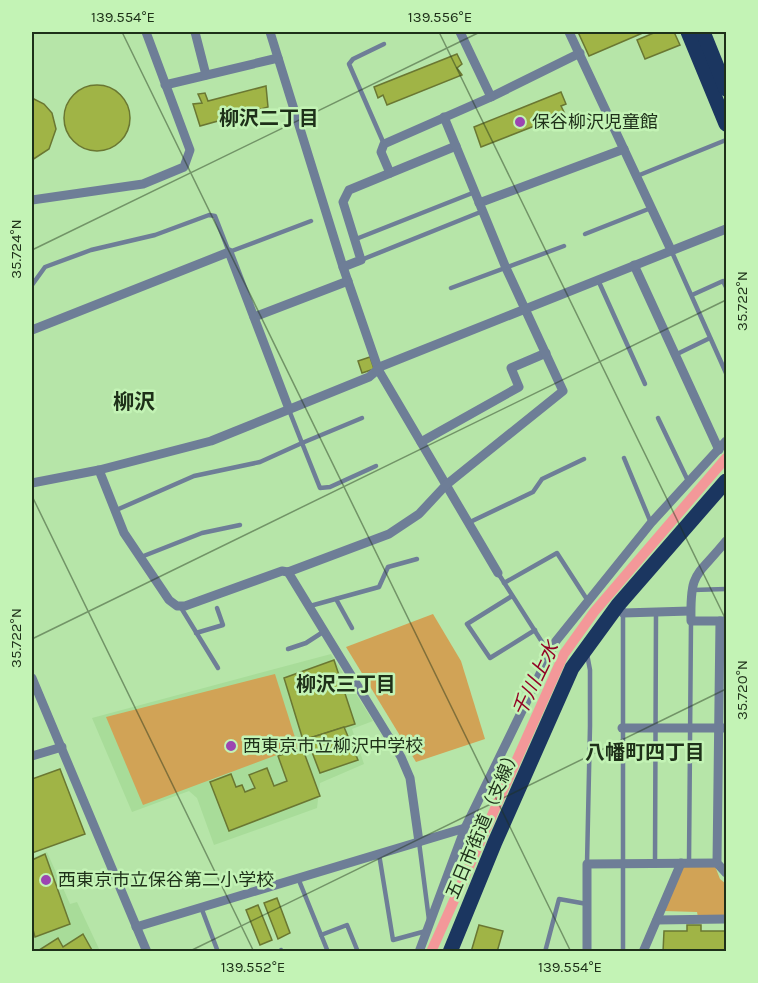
<svg xmlns="http://www.w3.org/2000/svg" width="758" height="983" font-family="Karla,'Noto Sans JP',sans-serif">
<style>
.built{fill:#a8dc99}
.green{fill:#d1a356}
.lines{fill:none;stroke-linecap:round;stroke-linejoin:round}
.canal{stroke:#f39899;stroke-width:10}
.building{fill:#a0b446;stroke:#6a7732;stroke-width:1.5}
.lane{stroke:#6e7e97;stroke-width:4.5}
.street{stroke:#6e7e97;stroke-width:9}
.primary{stroke:#1b3660;stroke-width:15}
.ticks{fill:none;stroke:#1e3019;stroke-width:1.5;stroke-opacity:0.45}
.poi-dot{fill:#9c45b2;stroke:#c3f3b5;stroke-width:2}
.labels{text-anchor:middle;stroke-width:5;stroke-linejoin:round;paint-order:stroke}
.poi-label{font-size:18px;fill:#1e3019;stroke:#c3f3b5;text-anchor:start}
.street-label{font-size:18px;fill:#1e3019;stroke:#c3f3b5}
.neighbourhood-label{font-size:20px;font-weight:bold;fill:#1e3019;stroke:#c3f3b5}
.water-label{font-size:20px;font-style:italic;fill:#920326;stroke:#c3f3b5}
.quarter-label{font-size:21px;font-weight:bold;fill:#1e3019;stroke:#c3f3b5}
.neatline{fill:none;stroke:#1e3019;stroke-width:2}
.ticks-label{font-size:15px;text-anchor:middle;fill:#1e3019}
</style>
<rect width="100%" height="100%" fill="#b6e5a8"/>
<g class="built">
<path d="M331,654L373,721L352,729L364,764L320,783L317,808L214,845L197,798L189,791L132,812L92,718Z"/>
<path d="M47,852L70,904L77,902L100,951L32,952V858Z"/>
</g>
<g class="green">
<path d="M433,614L461,661L485,739L416,762L346,647Z"/>
<path d="M275,674L298,747L143,805L106,717Z"/>
<path d="M683,866H715L720,879L726,884V917H698L697,912L664,911Z"/>
</g>
<g class="lines">
<path class="canal" d="M431,952L564,654L594,612L726,458"/>
</g>
<g class="building">
<path d="M578,32H645L589,56Z"/>
<path d="M656,32H674L680,45L645,59L637,40Z"/>
<path d="M457,54L462,64L457,68L462,75L387,105L383,95L378,98L374,87Z"/>
<circle cx="97" cy="118" r="33"/>
<path d="M266,86L268,107L200,126L193,104L202,103L198,94L205,93L208,101Z"/>
<path d="M561,92L566,104L561,106L565,114L481,147L474,127Z"/>
<path d="M32,98L44,104L52,113L56,129L49,149L32,160Z"/>
<path d="M370,357L374,369L362,373L358,361Z"/>
<path d="M334,660L355,724L303,740L284,678Z"/>
<path d="M344,727L358,760L320,773L307,739Z"/>
<path d="M302,747L320,796L229,831L210,782L231,774L236,787L242,785L245,792L255,788L249,775L267,768L274,786L287,781L278,756Z"/>
<path d="M60,769L85,834L32,853V779Z"/>
<path d="M45,854L70,924L35,937L32,926V860Z"/>
<path d="M277,898L290,933L278,939L264,903Z"/>
<path d="M258,905L272,940L260,945L246,910Z"/>
<path d="M479,925L503,931L497,952H471Z"/>
<path d="M687,925H701V931H726V952H663L664,931H687Z"/>
<path d="M83,934L93,952H36L58,938L63,947Z"/>
</g>
<g class="lines">
<g class="lane">
<path d="M384,44L353,59L349,64L384,144"/>
<path d="M637,176L726,140"/>
<path d="M585,234L651,208"/>
<path d="M356,239L475,192"/>
<path d="M671,250L726,373"/>
<path d="M361,260L483,211"/>
<path d="M598,280L645,384"/>
<path d="M32,285L45,267L91,250L155,235L209,215L215,216L229,252L311,221"/>
<path d="M451,288L564,246"/>
<path d="M692,295L723,281L726,287"/>
<path d="M675,355L710,338"/>
<path d="M362,418L302,443L320,488L330,487L376,466"/>
<path d="M658,418L689,483"/>
<path d="M624,458L651,523"/>
<path d="M114,511L194,476L260,462L302,443L289,410"/>
<path d="M468,523L533,492L542,479L584,459"/>
<path d="M141,557L202,533L240,525"/>
<path d="M498,573L549,653"/>
<path d="M504,583L557,553L588,601"/>
<path d="M693,590L726,589"/>
<path d="M512,596L467,624L490,658L535,630"/>
<path d="M336,599L352,628"/>
<path d="M180,606L218,668"/>
<path d="M310,606L379,587L388,567L417,559"/>
<path d="M196,633L223,625L217,608"/>
<path d="M288,649L306,643L323,632"/>
<path d="M587,654L590,670V726L587,864"/>
<path d="M419,842L429,920"/>
<path d="M379,854L393,940L426,931"/>
<path d="M655,863L656,612"/>
<path d="M689,863L691,621"/>
<path d="M298,878L328,952"/>
<path d="M201,907L218,952"/>
<path d="M321,935L347,925L358,952"/>
<path d="M281,950L282,952"/>
<path d="M545,952L559,899L587,904"/>
<path d="M623,952V613"/>
</g>
<g class="street">
<path d="M195,32L206,75"/>
<path d="M270,32L343,267L379,371L498,573"/>
<path d="M569,32L671,250"/>
<path d="M165,85L278,58"/>
<path d="M491,97L580,53"/>
<path d="M390,173L381,152L384,144L491,97L460,32"/>
<path d="M32,200L143,184L184,167L190,150L146,32"/>
<path d="M479,203L624,149"/>
<path d="M634,265L719,450"/>
<path d="M343,267L361,260L343,202L349,190L456,146"/>
<path d="M254,317L348,281"/>
<path d="M32,330L229,252L289,409"/>
<path d="M421,442L519,387L511,368L546,353"/>
<path d="M99,470L124,533L169,600L177,606H185L282,571L288,572L389,534L419,514L446,485L563,391L506,268L444,117"/>
<path d="M32,483L99,470L211,441L369,377L382,366L726,229"/>
<path d="M726,541C696,578 690,570 691,621H726"/>
<path d="M288,572L401,757L410,778L419,842"/>
<path d="M618,605L623,613L690,611"/>
<path d="M720,621L717,863L726,873"/>
<path d="M32,678L147,952"/>
<path d="M622,728H726"/>
<path d="M32,756L62,747"/>
<path d="M657,920L726,919"/>
<path d="M136,927L465,828"/>
<path d="M419,952L465,828L556,641L651,523L726,441"/>
<path d="M587,952V864L717,863"/>
<path d="M643,952L681,863"/>
</g>
<g class="primary">
<path d="M688,32L726,124"/>
<path d="M703,32L726,89"/>
<path d="M450,952L495,842L572,668L618,605L726,481"/>
</g>
</g>
<path class="ticks" d="M122,32L571,952M439,32L726,620M32,250L480,32M32,496L254,952M32,639L726,300M188,952L726,689"/>
<g class="poi-dot">
<circle cx="520" cy="122" r="6"/>
<circle cx="231" cy="746" r="6"/>
<circle cx="46" cy="880" r="6"/>
</g>
<g class="labels">
<g class="poi-label">
<text x="532" y="128">保谷柳沢児童館</text>
<text x="243" y="752">西東京市立柳沢中学校</text>
<text x="58" y="886">西東京市立保谷第二小学校</text>
</g>
<g class="street-label">
<text transform="translate(483 823) rotate(-67)" y="6">五日市街道（支線）</text>
</g>
<g class="neighbourhood-label">
<text x="269" y="125">柳沢二丁目</text>
<text x="346" y="691">柳沢三丁目</text>
<text x="645" y="759">八幡町四丁目</text>
</g>
<g class="water-label">
<text transform="translate(535 679) rotate(-64)" y="7">千川上水</text>
</g>
<g class="quarter-label">
<text x="134" y="409">柳沢</text>
</g>
</g>
<rect width="758" height="983" fill="none" stroke="#c3f3b5" stroke-width="66"/>
<rect x="33" y="33" width="692" height="917" class="neatline"/>
<g class="ticks-label">
<text x="123" y="22">139.554°E</text>
<text x="440" y="22">139.556°E</text>
<text transform="translate(16 249) rotate(-90)" y="5">35.724°N</text>
<text transform="translate(742 301) rotate(-90)" y="5">35.722°N</text>
<text transform="translate(16 638) rotate(-90)" y="5">35.722°N</text>
<text transform="translate(742 690) rotate(-90)" y="5">35.720°N</text>
<text x="253" y="972">139.552°E</text>
<text x="570" y="972">139.554°E</text>
</g>
</svg>
